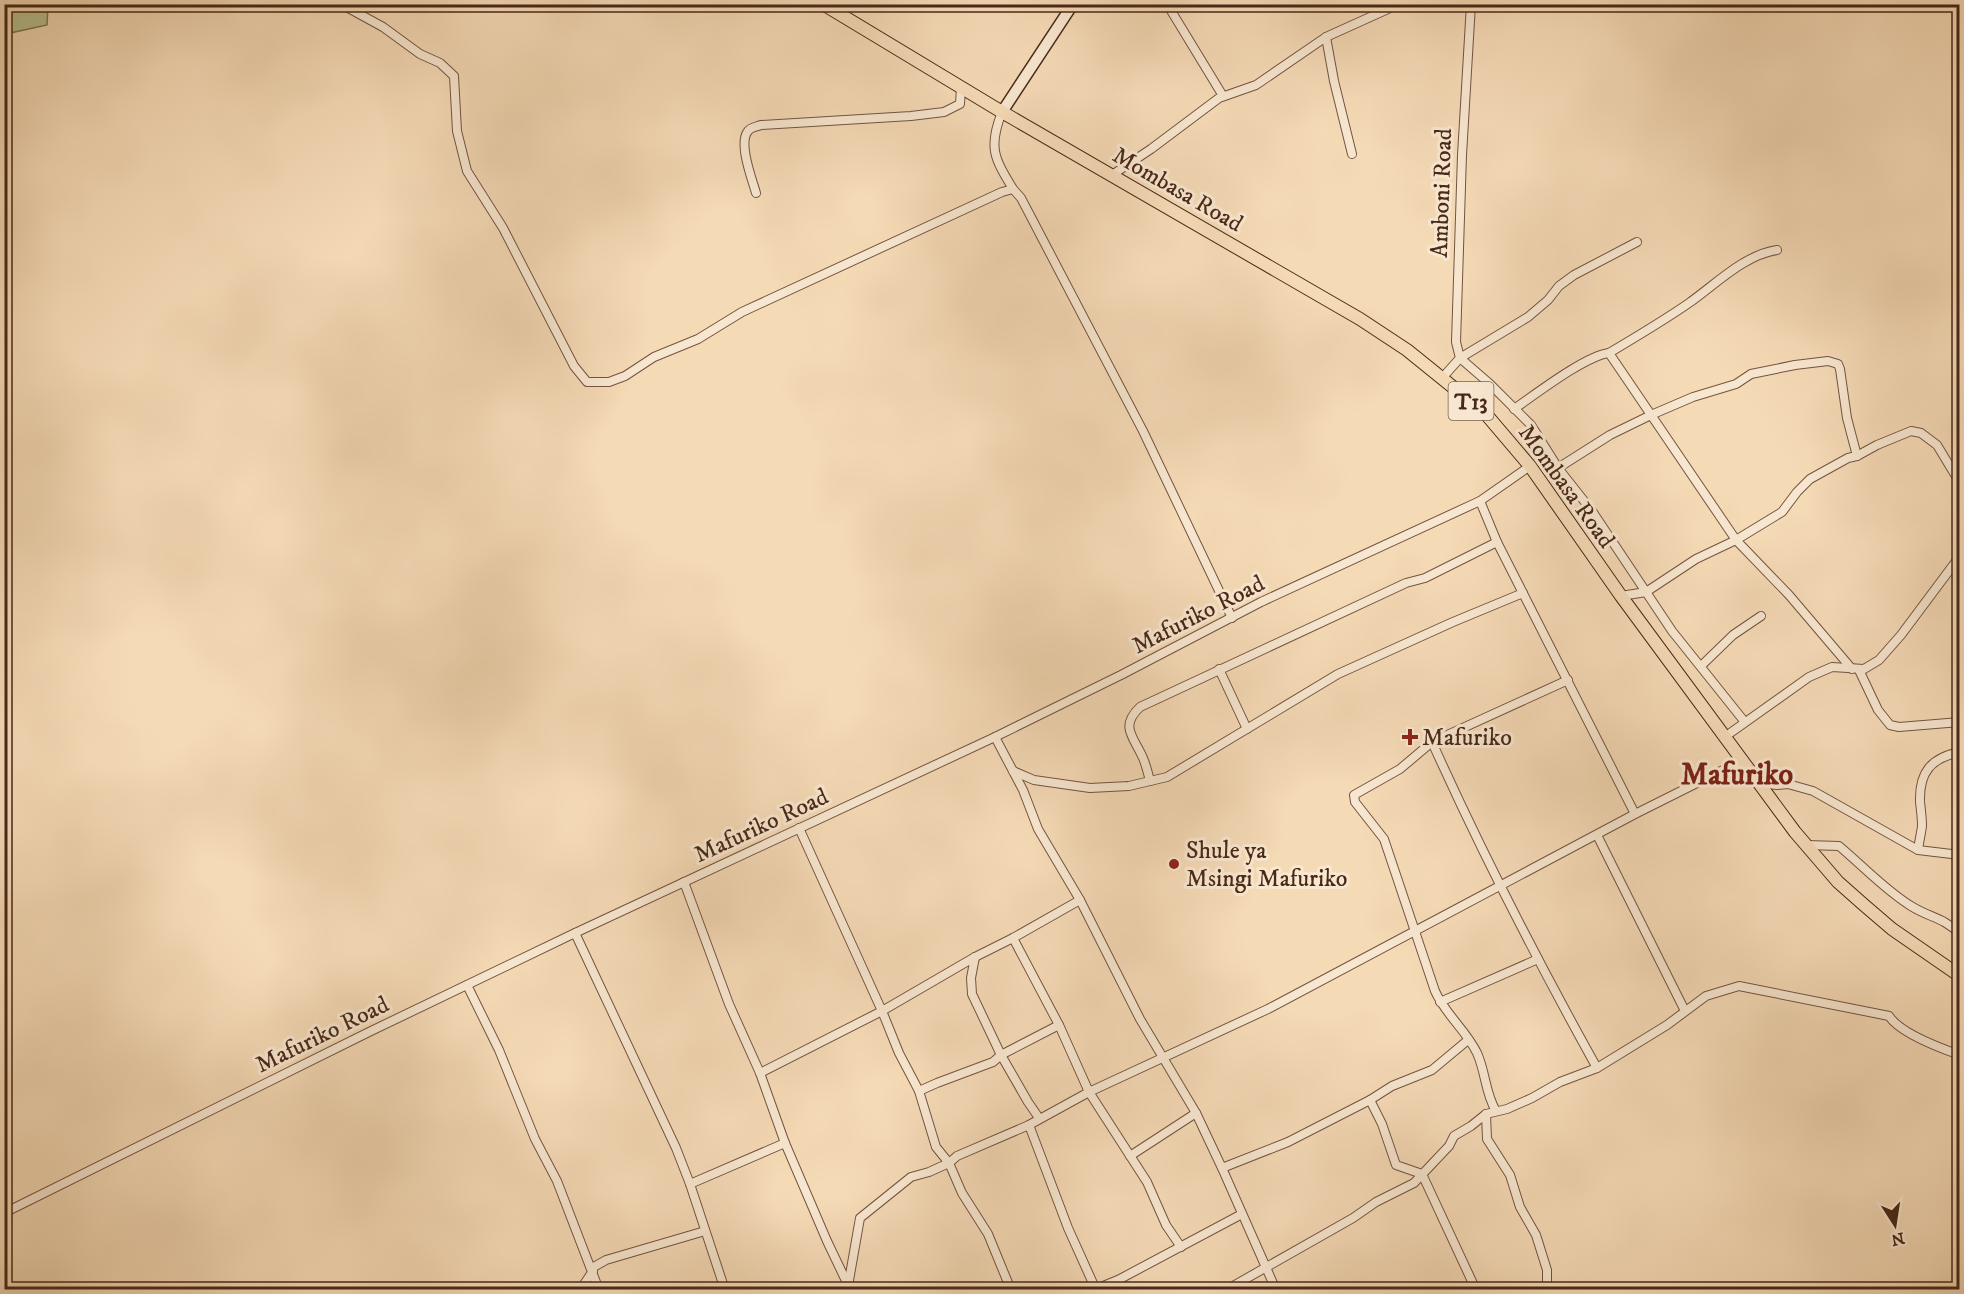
<svg xmlns="http://www.w3.org/2000/svg" width="1964" height="1294" font-family="'IM FELL DW Pica',serif">
<style>
.green{fill:#b8c091;stroke:#807454;stroke-width:1.5}
.lines{fill:none;stroke-linecap:round;stroke-linejoin:round}
.minor-casing{stroke:#735440;stroke-width:10}
.secondary-casing{stroke:#482818;stroke-width:13}
.trunk-casing{stroke:#482818;stroke-width:14}
.minor{stroke:#f8e7d0;stroke-width:8}
.secondary{stroke:#f8e7d0;stroke-width:10}
.trunk{stroke:#f5dab6;stroke-width:12}
.poi-dot{fill:#8f2418;stroke:#f8e7d0;stroke-width:2}
.labels{text-anchor:middle;stroke-width:6;stroke-linejoin:round;paint-order:stroke}
.shield{fill:#f8e7d0;stroke:#7d614f;stroke-width:1.5}
.shield-label{font-size:22px;font-weight:bold;fill:#482818}
.street-label{font-size:24px;fill:#482818;stroke:#f8e7d0}
.poi-label{font-size:24px;fill:#482818;stroke:#f8e7d0;text-anchor:start}
.district-label{font-size:30px;font-weight:bold;fill:#7a1f14;stroke:#f8e7d0}
</style>
<rect width="100%" height="100%" fill="#f5dab6"/>
<filter id="stains"><feTurbulence type="fractalNoise" baseFrequency=".00333" numOctaves="4"/><feColorMatrix values="0 0 0 0 .2 0 0 0 0 .09 0 0 0 0 .02 0 0 0 .5 -.17"/></filter>
<radialGradient id="worn" r=".72"><stop offset=".6" stop-color="#630" stop-opacity="0"/><stop offset="1" stop-color="#630" stop-opacity=".3"/></radialGradient>
<path class="green" d="M4,5H48L47,25L10,33Z"/>
<g class="lines">
<defs>
<g id="minor">
<path d="M341,4L383,27L420,54L440,63L454,76L457,131L467,171L503,228L574,366L587,382H609L625,376L654,357L698,339L742,312L1002,192L1013,189L1021,198L1143,431L1232,618"/>
<path d="M1167,4L1223,96"/>
<path d="M1326,37L1334,81L1352,154"/>
<path d="M1002,112C988,147 994,158 1013,189"/>
<path d="M1112,175L1151,149L1219,98L1256,85L1326,37L1399,4"/>
<path d="M756,193C752,179 738,143 748,131C751,127 756,127 761,125L911,116L944,112L960,104L961,87"/>
<path d="M1637,242L1574,275L1559,286L1548,300L1528,317L1460,358L1490,384L1531,425L1558,468L1592,511L1672,631L1744,721"/>
<path d="M1609,353L1736,540L1789,595L1852,669"/>
<path d="M1443,377L1460,358L1456,342L1462,155L1471,4"/>
<path d="M1514,409C1536,394 1585,356 1609,353C1636,337 1663,321 1689,303C1716,284 1744,255 1777,250"/>
<path d="M1558,468L1610,435L1651,415L1693,397L1736,384L1751,374L1795,365L1828,361L1838,364L1840,369L1847,418L1857,456"/>
<path d="M1480,501L1497,542L1635,814"/>
<path d="M1621,596L1646,592L1696,559L1736,540L1782,512L1797,492L1810,479L1848,458L1857,456L1877,445L1911,431L1921,433L1937,445L1960,483"/>
<path d="M1701,666L1733,635L1761,616"/>
<path d="M1219,669L1247,729"/>
<path d="M1859,670L1878,710L1890,725L1899,727L1960,722"/>
<path d="M1726,736L1809,677L1832,667L1864,669L1879,660L1901,635L1960,556"/>
<path d="M995,737L1023,790L1038,829L1080,900L1140,1019L1196,1113L1222,1168L1276,1290"/>
<path d="M1432,742C1482,853 1538,962 1597,1068"/>
<path d="M1013,771L1034,780L1090,788L1129,786L1167,777L1338,674L1453,622L1523,593"/>
<path d="M1150,781C1148,773 1146,765 1143,758C1134,737 1119,727 1140,707L1406,583L1425,578L1497,542"/>
<path d="M1759,783L1777,785L1788,784L1813,791L1918,850L1960,855"/>
<path d="M799,828L882,1011L899,1053L919,1091L936,1147L949,1163L962,1193L988,1234L1011,1290"/>
<path d="M1597,835L1685,1011"/>
<path d="M1807,845L1839,846C1863,866 1885,890 1911,906C1930,918 1943,917 1960,934"/>
<path d="M1918,850C1919,842 1921,834 1922,826C1922,818 1921,810 1920,802C1919,772 1931,758 1960,752"/>
<path d="M684,882L729,1004L760,1073L785,1143L827,1241L848,1285"/>
<path d="M575,933L676,1148L690,1184L725,1290"/>
<path d="M1013,938L1059,1025L1089,1092L1147,1182L1166,1225L1181,1247"/>
<path d="M975,957L971,978L972,994L1001,1055L1028,1102L1039,1118"/>
<path d="M467,985L499,1050L535,1139L557,1181L599,1290"/>
<path d="M1440,1002L1538,959"/>
<path d="M760,1073L882,1011L975,957L1013,938L1080,900"/>
<path d="M919,1091L937,1083L993,1062L1001,1055L1059,1025"/>
<path d="M1370,1100L1382,1124L1396,1165L1422,1174L1476,1290"/>
<path d="M1496,1111C1485,1093 1486,1073 1477,1053C1466,1030 1445,1014 1435,991L1384,839L1355,802L1354,795L1400,769L1432,742L1568,680"/>
<path d="M1486,1114L1487,1139L1510,1175L1520,1207L1536,1235L1547,1270V1290"/>
<path d="M1029,1125L1068,1228L1096,1290"/>
<path d="M1130,1156L1196,1113"/>
<path d="M1222,1168L1288,1142L1370,1100L1392,1086L1432,1070L1468,1040"/>
<path d="M690,1184L785,1143"/>
<path d="M4,1213L369,1032L575,933L995,737L1121,675L1261,602L1480,501L1530,466"/>
<path d="M592,1268L606,1260L705,1231"/>
<path d="M848,1286L860,1218L911,1177L929,1172L949,1163L957,1156L1029,1125L1089,1092L1268,1009L1635,814L1743,760"/>
<path d="M1096,1289L1118,1280L1242,1214"/>
<path d="M580,1290L593,1271"/>
<path d="M1226,1290L1353,1218L1376,1202L1414,1183L1449,1146L1454,1136L1471,1126L1486,1114L1507,1109L1532,1098L1560,1082L1597,1068L1667,1025L1706,996L1739,986L1889,1016C1900,1033 1940,1048 1960,1055"/>
</g>
<path id="secondary" d="M1002,112L1073,4"/>
<path id="trunk" d="M823,4L1002,112L1360,319L1407,350L1485,413L1530,466L1621,596L1795,832L1838,882L1864,905L1892,929L1960,976"/>
</defs>
<use href="#minor" class="minor-casing"/>
<use href="#secondary" class="secondary-casing"/>
<use href="#trunk" class="trunk-casing"/>
<use href="#minor" class="minor"/>
<use href="#secondary" class="secondary"/>
<use href="#trunk" class="trunk"/>
</g>
<g class="poi-dot">
<path d="M1407 728h6v6h6v6h-6v6h-6v-6h-6v-6h6z"/>
<circle cx="1174" cy="864" r="6"/>
</g>
<g class="labels">
<rect class="shield" x="1448.5" y="382" width="45" height="38" rx="4.5"/>
<g class="shield-label">
<text x="1471" y="409">T13</text>
</g>
<g class="street-label">
<text transform="translate(1178 189) rotate(30)" y="8">Mombasa Road</text>
<text transform="translate(1441 193) rotate(-88)" y="8">Amboni Road</text>
<text transform="translate(1567 486) rotate(54)" y="8">Mombasa Road</text>
<text transform="translate(1198 614) rotate(-27)" y="8">Mafuriko Road</text>
<text transform="translate(761 825) rotate(-25)" y="8">Mafuriko Road</text>
<text transform="translate(322 1034) rotate(-26)" y="8">Mafuriko Road</text>
</g>
<g class="poi-label">
<text x="1422" y="745">Mafuriko</text>
<text x="1186" y="858">Shule ya<tspan x="1186" dy="28">Msingi Mafuriko</tspan></text>
</g>
<g class="district-label">
<text x="1737" y="784">Mafuriko</text>
</g>
</g>
<rect width="1964" height="1294" fill="none" stroke="#f5dab6" stroke-width="24"/>
<rect x="6" y="6" width="1952" height="1282" fill="none" stroke="#482818" stroke-width="3"/>
<rect x="12" y="12" width="1940" height="1270" fill="none" stroke="#482818" stroke-width="1.5"/>
<g transform="translate(1895 1225) rotate(168)" stroke="#f8e7d0" stroke-width="4.5" paint-order="stroke">
<path d="M0-4.5L10 22L0 15L-10 22Z" fill="#482818"/>
<text y="-9" font-size="16" font-weight="bold" text-anchor="middle" fill="#482818">N</text>
</g>
<rect width="100%" height="100%" filter="url(#stains)"/>
<rect width="100%" height="100%" fill="url(#worn)"/>
</svg>
